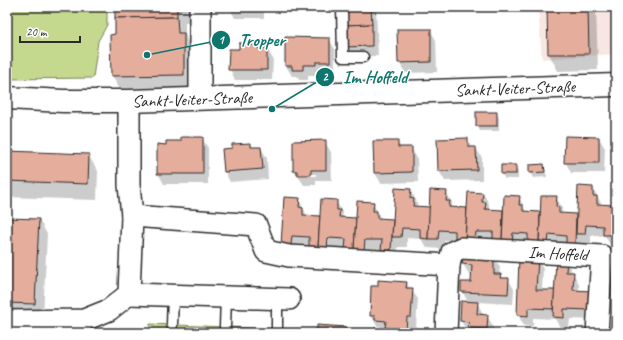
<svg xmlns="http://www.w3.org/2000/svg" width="623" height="340" font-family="Caveat,sans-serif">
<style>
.built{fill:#f7e6e1}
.green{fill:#c5d98e;stroke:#78825c}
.shadow{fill:#0003;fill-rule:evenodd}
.building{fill:#e5ad9c;stroke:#2b2b2b}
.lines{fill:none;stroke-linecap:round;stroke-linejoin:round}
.lane-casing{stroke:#2b2b2b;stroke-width:13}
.street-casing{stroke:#2b2b2b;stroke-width:24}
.secondary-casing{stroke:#2b2b2b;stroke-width:25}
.lane{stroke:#fff;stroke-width:10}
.street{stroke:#fff;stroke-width:21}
.secondary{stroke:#fff;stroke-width:22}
.labels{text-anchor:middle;stroke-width:3;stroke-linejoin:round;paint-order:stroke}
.street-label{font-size:17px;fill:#2b2b2b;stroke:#fff}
.leader{fill:none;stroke:#0f766e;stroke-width:1.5}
.callout-dot{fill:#0f766e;stroke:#fff;stroke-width:1.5}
.mark-label{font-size:12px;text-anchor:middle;font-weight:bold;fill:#fff}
.callout-label{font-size:18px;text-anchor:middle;font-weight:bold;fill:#0f766e;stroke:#fff;stroke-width:3;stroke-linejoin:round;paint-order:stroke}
</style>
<rect width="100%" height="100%" fill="#fff"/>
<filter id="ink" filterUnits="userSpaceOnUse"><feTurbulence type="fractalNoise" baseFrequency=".025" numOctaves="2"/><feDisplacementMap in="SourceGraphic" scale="8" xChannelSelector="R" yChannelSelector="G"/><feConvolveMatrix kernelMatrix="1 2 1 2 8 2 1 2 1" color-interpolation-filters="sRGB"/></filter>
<g filter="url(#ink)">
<path class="built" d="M538,7H616V54L542,59Z"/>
<g class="green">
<path d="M7,7H107V25L98,41L93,78L7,79Z"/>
<path d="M150,324L302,330V333H150Z"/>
</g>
<g class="shadow">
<path d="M116,7H192V22H185V32L187,40L193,51V92L122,93L112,76L111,36L116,35Z"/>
<path d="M229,7H264V18H235Z"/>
<path d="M346,7H376L378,56L353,57L347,46Z"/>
<path d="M548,7H596L598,70L558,71L549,54Z"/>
<path d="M430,30L436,40L437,72L405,73L399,62Z"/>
<path d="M329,39L335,49V72H322V75H308V80H299L297,76H292L286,66Z"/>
<path d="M251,46L267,49L273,59L272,80H235L230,69L240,50Z"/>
<path d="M496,113L499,118V131H480L477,126Z"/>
<path d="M202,138L208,148V184H164L158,173L182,142Z"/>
<path d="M599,138L605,148L604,173H571L566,163Z"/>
<path d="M467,139L472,148H476L482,158V180L445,181L439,171Z"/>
<path d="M325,142L331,152L332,180H316V185H304L294,170ZM298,174H316V176H298Z"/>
<path d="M397,142L401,148H411L417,158L418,182L381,183L375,173Z"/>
<path d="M251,144L253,148H261L267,158L268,179L230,182L225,172L233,149Z"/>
<path d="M7,152L88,155L98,171L97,200L7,197Z"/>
<path d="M544,165L547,177L533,178L530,172Z"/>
<path d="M515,166L518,171V179H505L502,174Z"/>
<path d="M593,188L602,205L614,206L616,189V245H610L605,236L591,235V244H581V255L444,240V249L427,248L421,239L407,238V247H398L397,260H388L382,250L370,249V260L346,249L333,248V258L316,256L310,247L297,246V255L282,245L299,199L307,216L321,217L336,201L342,212L343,218L357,219L373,203L381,219L394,220L410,190L416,200L418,207L431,208L446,192L452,202V208L467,209L483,193L489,204V210L504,211L519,197L526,212L541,213L556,197L562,208V214L577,215Z"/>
<path d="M7,219L39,220L47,234L43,318L7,316Z"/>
<path d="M494,257L500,267L499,275L502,279H508L514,289L513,304L477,302L484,316H487L493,326V333L467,331L461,321L468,302L462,291L472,283V274H469L463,264Z"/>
<path d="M520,258L537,259L543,269L542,291H556L566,261L579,284V292L596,320L570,319L569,328L560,327L555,319L533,318V326H524L518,315Z"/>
<path d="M406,283L418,299L416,327H412V333H376L382,329L380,326H377L371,316Z"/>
</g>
<g class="building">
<path d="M115,7H185V8H177V17L115,18Z"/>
<rect x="228" y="7" width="30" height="1"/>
<path d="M346,7H371L372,24L346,25Z"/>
<path d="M547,7H588L589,54H548Z"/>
<path d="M177,17L178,33H184V75L111,76L110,35L115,34V18Z"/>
<path d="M372,24V46L346,47V25Z"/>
<path d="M397,29H431V62L398,63Z"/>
<path d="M285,37L330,38V62H316V65H303V70H292V66H285Z"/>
<path d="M239,43H251V45H257V48H267V70H228L229,49H239Z"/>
<rect x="476" y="112" width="21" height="14"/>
<path d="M565,136L599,137V163H564Z"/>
<path d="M181,137H203V174H157V144L166,145V141H181Z"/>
<path d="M468,138V147H476L477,170L438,171L437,139Z"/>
<path d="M326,140V170H311V175H297V171H293V141Z"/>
<path d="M373,141H398V147H412V172L374,173Z"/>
<path d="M251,143V147H261L263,169L224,172L222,149L232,148V144Z"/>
<path d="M7,151L89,154L88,184L7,181Z"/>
<path d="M544,164L545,172L529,173V165Z"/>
<rect x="501" y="165" width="15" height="9"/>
<path d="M578,186L593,187V196H597V204L614,205L612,235H603V226L586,225L585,234H576Z"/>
<path d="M395,188L411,189L410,198L414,199L413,206L430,207L428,239L420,238V229L402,228L401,237H392Z"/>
<path d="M615,188H616V236L612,235Z"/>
<path d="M430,190L447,191L446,201H450L449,207L467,208L465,241L455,240V231L439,230L438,239H428Z"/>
<path d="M468,192L483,193L482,202H486L485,209L503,210L502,242H493V232H476L475,241H465Z"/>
<path d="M504,195L520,196L519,205H523V211L540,212L539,244L528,243V234L513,233L512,243L502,242Z"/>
<path d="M541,196H557L556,206L559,207V213L576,214L575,245H566V236L549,234L548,244H539Z"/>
<path d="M284,197L300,198L299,207L303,208V215L320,216L318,247L309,246V237L292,236L291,245H281Z"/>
<path d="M321,199L337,200V210H340L339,217L356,218L354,249H345L346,239L328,238L327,248L318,247Z"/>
<path d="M357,201L374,202L373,211H377V218L393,219L391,250H381L382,240H365L364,250L354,249Z"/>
<path d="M7,218L39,219L35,304L7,303Z"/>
<path d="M463,254L494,256V274H501L500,278H509L508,294L461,292V282H471L472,265L462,264Z"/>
<path d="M519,257L538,258L536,290H555L553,309L528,308V316L517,315Z"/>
<path d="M556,259L567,260L566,272H574L573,290L591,291L590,310L564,309V318L553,317Z"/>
<path d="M378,280L407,282L406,288H413L411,317H407L406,330L385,328L386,321L375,320V316H370L371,286H378Z"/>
<path d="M461,301L478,302L477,314L488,315L487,329L468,328L469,322L460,321Z"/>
<path d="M317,325L346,327L345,331L351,333H311L312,330H317Z"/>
<path d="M375,328L404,330L403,333H375Z"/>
<path d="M605,328H616V333H604Z"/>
</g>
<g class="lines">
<defs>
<g id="lane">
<path d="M342,7L343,57H363"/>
<path d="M172,325L173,295"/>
<path d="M225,327L226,297"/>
<path d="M277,329V299"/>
</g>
<g id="street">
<path d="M200,98V7"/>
<path d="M132,216L256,225L266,251L289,256L449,265L446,333"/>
<path d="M449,265L452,252L461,248L602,256L597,333"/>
<path d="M129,294L289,299"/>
<path d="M7,321L84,320L109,310L129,294L132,216L129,185V101"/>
</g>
<path id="secondary" d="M7,98L63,101H129L616,85"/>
</defs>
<use href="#lane" class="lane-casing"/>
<use href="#street" class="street-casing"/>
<use href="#secondary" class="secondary-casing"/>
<use href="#lane" class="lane"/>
<use href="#street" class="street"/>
<use href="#secondary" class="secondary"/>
</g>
</g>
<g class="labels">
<g class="street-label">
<text transform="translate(515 88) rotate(-2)" y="6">Sankt-Veiter-Straße</text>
<text transform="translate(192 99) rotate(-2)" y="6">Sankt-Veiter-Straße</text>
<text transform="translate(558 253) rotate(3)" y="6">Im Hoffeld</text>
</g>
</g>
<path class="leader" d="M147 55L221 40M272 109L325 77"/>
<g class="callout-dot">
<circle cx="147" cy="55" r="4"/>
<circle cx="272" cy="109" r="4"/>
<circle cx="221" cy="40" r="10"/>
<circle cx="325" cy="77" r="10"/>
</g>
<g class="mark-label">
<text x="221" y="44">1</text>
<text x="325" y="81">2</text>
</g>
<g class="callout-label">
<text x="262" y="46">Tropper</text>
<text x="375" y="83">Im Hoffeld</text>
</g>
<rect width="623" height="340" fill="none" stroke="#fff" stroke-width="24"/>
<rect x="12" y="12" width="599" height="316" fill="none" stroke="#2b2b2b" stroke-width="1.5" filter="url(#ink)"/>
<path d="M20 36v6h60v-6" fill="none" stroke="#2b2b2b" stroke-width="2"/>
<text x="26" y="36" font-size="12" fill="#2b2b2b" stroke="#ffffff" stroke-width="3" paint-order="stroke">20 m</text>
</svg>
